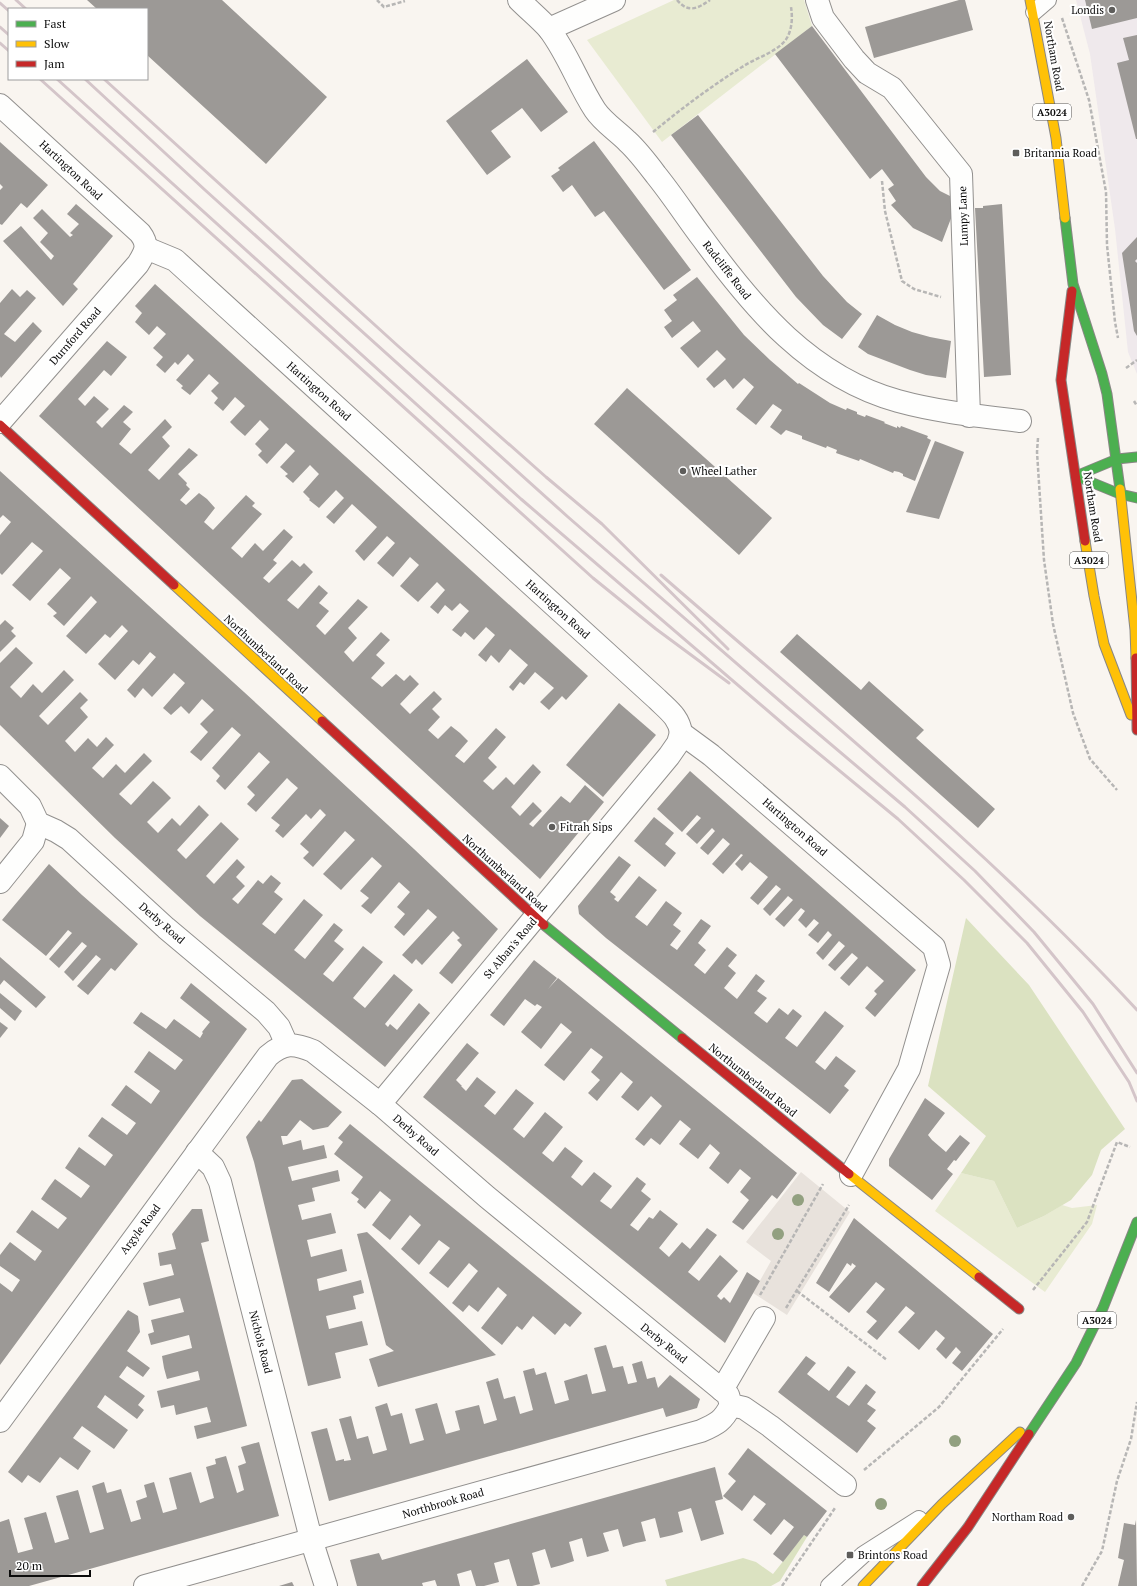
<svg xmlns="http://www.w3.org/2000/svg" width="1137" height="1586" font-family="'PT Serif',serif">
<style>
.industrial{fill:#efe9ec}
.green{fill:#e8ebd2}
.forest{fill:#dbe2c1}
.plaza{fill:#e8e2dc}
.building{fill:#9c9996}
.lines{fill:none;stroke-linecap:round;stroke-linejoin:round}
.lane-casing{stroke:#92908e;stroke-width:18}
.street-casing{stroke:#92908e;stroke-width:24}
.fast-casing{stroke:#898785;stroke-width:11}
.slow-casing{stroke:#898785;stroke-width:11}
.jam-casing{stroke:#898785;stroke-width:11}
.path{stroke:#b7b6b5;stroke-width:2.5;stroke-dasharray:4 2;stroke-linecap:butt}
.lane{stroke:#fefefd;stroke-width:16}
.street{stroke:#fefefd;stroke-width:22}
.fast{stroke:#4caf50;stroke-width:9}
.slow{stroke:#ffc107;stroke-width:9}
.jam{stroke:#c62828;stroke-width:9}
.rail{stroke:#d4c5c9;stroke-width:3}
.tree{fill:#92a080}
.poi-dot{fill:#5e5d5b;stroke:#fff;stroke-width:1.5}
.labels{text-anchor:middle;stroke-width:4;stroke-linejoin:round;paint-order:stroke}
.shield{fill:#fff;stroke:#545454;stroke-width:1}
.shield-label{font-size:10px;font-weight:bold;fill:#0b0b0b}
.poi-label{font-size:11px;fill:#0b0b0b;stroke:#fff;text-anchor:start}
.street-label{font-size:11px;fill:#0b0b0b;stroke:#fff}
</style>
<rect width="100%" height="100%" fill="#f9f5f0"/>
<path class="industrial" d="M1076,0H1137V374L1128,352L1115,229L1090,54Z"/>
<g class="green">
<path d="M674,0H804L812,26L662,142L587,40Z"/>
<path d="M961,1173L994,1181L1017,1228L1044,1216L1062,1205L1072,1208L1097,1205L1092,1224L1045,1292L935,1211Z"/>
</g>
<g class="forest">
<path d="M966,918L1029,985L1125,1129L1101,1150L1092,1175L1071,1200L1044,1216L1017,1228L994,1181L961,1173L986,1136L928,1086Z"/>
<path d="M804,1535L807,1537L780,1581L771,1586H667L665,1580L743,1558L756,1562L773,1574Z"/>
</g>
<path class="plaza" d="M801,1172L850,1212L787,1315L753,1293L771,1261L746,1242Z"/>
<g class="building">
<path d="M87,0H222L327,97L266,164L147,55V9H97Z"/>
<path d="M959,0H965L973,30L874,58L865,27Z"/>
<path d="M1085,0H1137V18L1092,29Z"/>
<path d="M812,26L926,177L940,191L958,200L942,242L913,228L891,205L896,201L888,189L894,185L882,169L870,179L775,54Z"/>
<path d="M1137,35V139H1136L1117,63L1129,60L1123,38Z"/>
<path d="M527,59L568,112L541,132L522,108L491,131L511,157L487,175L446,121Z"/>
<path d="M698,115L823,276L847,302L862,314L842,339L823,325L796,297L671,135Z"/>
<path d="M594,141L691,270L664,290L604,211L595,217L572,185L563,192L551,176L560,170L558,168Z"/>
<path d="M0,142L48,185L27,208L21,203L2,225L0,224V190L3,187L0,184Z"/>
<path d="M76,204L113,236L73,284L78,289L63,306L3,241L21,226L51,260L54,256L40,242L48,233L33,218L42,209L70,237L73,235L70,233L79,224L67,214Z"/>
<path d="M1002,204L1011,375L984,377L975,208H983V206Z"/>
<path d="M1137,237V259L1135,261L1137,263V336L1134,331L1122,253Z"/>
<path d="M697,277L744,335L770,360L798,384L799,383L830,403L846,410L847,408L857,412V414L865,417L866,415L885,422L884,423L897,428V426L900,428L901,426L928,436L927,438L931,440L915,481L903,476V474L899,472L894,471L893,473L860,459L859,461L836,453L837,450L827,446L826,448L802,439V436L786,430L781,435L770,427L782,410L773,404L756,425L736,409L754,387L744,378L733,389L725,379L714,388L706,379L726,359L717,350L698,368L680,348L701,331L693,321L672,338L664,327L672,321L664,310L677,300L673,295Z"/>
<path d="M155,284L588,676L566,700L562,696L549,710L540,702L554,688L535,672L524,685L520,682L513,691L509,687L528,665L510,649L499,663L491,655L486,662L478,655L495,635L486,627L474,640L465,632L461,637L452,630L469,611L460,603L452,611L445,605L438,614L430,607L445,590L437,582L418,602L400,586L419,565L410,557L393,577L377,563L395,543L387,536L364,561L355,551L377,527L352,504L334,524L326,517L344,498L336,490L319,508L309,500L310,499L303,492L319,474L310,465L293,483L285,476L288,474L280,467L295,451L286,443L267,464L258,455L262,451L255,444L269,429L260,420L245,436L237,429L230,422L245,406L235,397L223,411L214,403L218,398L211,391L219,383L209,374L190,395L181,388L183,386L176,380L194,360L188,354L178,365L175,362L165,373L156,365L163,357L153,348L166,334L157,326L149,335L135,322L142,313L135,306Z"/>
<path d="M12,289L20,297L27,290L36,298L4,334L15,342L33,322L42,331L1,378L0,376V303Z"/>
<path d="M877,315L895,325L912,332L930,337L951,341L946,378L926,375L910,370L868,354L858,347Z"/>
<path d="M107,341L127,357L111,376L104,370L78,399L85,406L94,396L109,409L96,422L102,428L124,405L133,412L123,422L131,429L119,444L131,454L165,419L172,427L162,437L170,446L148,470L159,480L189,448L198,455L178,474L187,483L186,485L190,489L180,500L186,505L199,493L207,499L215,508L204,522L213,530L246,495L255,503L252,506L262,514L231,548L242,558L255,543L263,551L284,529L293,537L273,560L277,563L263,578L269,583L292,560L300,567L304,563L313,572L287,600L298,609L319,585L328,593L319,603L329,611L316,626L325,635L358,599L368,607L348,628L357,638L344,652L353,662L381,632L390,640L376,655L385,663L371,678L382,687L396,674L404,681L410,675L419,684L400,704L410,714L434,691L442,699L432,709L440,717L428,730L438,739L451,726L460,733L468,741L455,756L464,763L496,728L506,737L488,758L497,767L483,781L493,790L506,777L514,785L533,764L541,772L511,807L520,816L533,802L542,811L529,824L533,827L561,796L570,803L585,785L604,802L540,879L39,416Z"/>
<path d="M627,388L772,518L739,555L594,424Z"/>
<path d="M935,441L964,452L939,519L906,512Z"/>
<path d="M0,471L244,692L414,849L498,929L452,984L439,973L462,945L457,940L460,938L453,931L422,965L416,959L412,964L402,955L437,917L428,909L404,936L394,927L405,914L397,907L410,892L399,882L371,914L361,906L369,898L360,891L382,866L372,857L341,890L323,874L355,840L345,831L313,867L303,858L309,852L300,844L326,815L320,809L311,819L306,814L283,838L275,831L280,825L271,818L298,788L291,782L287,778L256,812L247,804L255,795L247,787L270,762L259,752L225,790L216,781L220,776L212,768L241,735L232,727L201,761L190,752L208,732L200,724L214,710L202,699L189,714L181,706L171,715L163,708L185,683L174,673L152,697L143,688L135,698L127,690L156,657L150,652L139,665L133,660L115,680L98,664L128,631L122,625L110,638L105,634L86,654L66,636L97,602L91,596L64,626L53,616L57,613L47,604L71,578L60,568L30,601L12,585L43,551L32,542L2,575L0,573V535L11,522L3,515L0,518Z"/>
<path d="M5,620L14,628L11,631L16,636L0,652V625Z"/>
<path d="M797,634L861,690L869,681L924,730L916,738L995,809L978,828L780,652Z"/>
<path d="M16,647L33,663L10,687L21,698L33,684L42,693L64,670L74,680L39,716L48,725L80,692L88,700L80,708L88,717L65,741L75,752L88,738L97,747L106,737L114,745L92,768L103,778L116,764L125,773L144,753L152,761L119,794L131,805L153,781L162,789L171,798L147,822L158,833L172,818L180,826L199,805L209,815L177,850L186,859L221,822L239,839L206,876L214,884L237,859L245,867L236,877L245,886L232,899L238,904L258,880L263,884L271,875L281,883L274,892L283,899L262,924L275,934L304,899L323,915L294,950L305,959L334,923L343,930L334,941L344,949L323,974L333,982L363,946L383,962L353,998L365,1008L394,974L413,990L385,1024L388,1027L390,1024L397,1030L419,1003L430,1013L385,1067L200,916L115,838L0,725V663Z"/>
<path d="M619,703L656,735L603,797L566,765Z"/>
<path d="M690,771L916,970L875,1017L865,1008L877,994L874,991L884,981L867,966L849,986L840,978L858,958L852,953L835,971L828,965L845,946L839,941L823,960L816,953L832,935L828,931L818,943L808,935L819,923L814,919L806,928L798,920L805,911L801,908L784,927L775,919L793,900L788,896L770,916L763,909L781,889L776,885L758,905L750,898L768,877L750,862L742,871L735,864L743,855L741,854L723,874L712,864L730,844L723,838L708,855L700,848L715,831L712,828L697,844L686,834L701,818L697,815L682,832L657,809Z"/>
<path d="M654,817L674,833L665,844L676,853L665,867L634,841Z"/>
<path d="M0,818L9,826L0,838Z"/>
<path d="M619,856L631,865L610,892L616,897L614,899L618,902L639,876L657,890L635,917L647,926L666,901L682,913L673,925L681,931L670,945L677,950L701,919L711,926L698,943L706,950L694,965L705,974L727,947L737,955L728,966L736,973L724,988L737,999L756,974L765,981L757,991L767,998L754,1013L767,1023L779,1008L788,1015L793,1009L802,1016L785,1038L797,1047L825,1011L844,1026L815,1062L825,1070L836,1056L856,1071L844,1086L849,1090L830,1114L606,938L579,914L578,906Z"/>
<path d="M49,864L82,895L138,944L115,971L111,968L88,995L77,986L101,959L96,955L73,981L64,972L87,946L82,942L59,968L49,959L72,933L68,930L46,956L2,920Z"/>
<path d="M0,957L46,997L36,1008L4,980L0,985Z"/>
<path d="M534,960L557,978L548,989L558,978L797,1173L777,1199L772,1195L743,1230L732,1222L749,1200L740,1192L751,1178L740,1169L728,1184L709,1168L720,1153L710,1144L698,1159L679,1144L691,1129L680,1120L660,1145L651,1138L644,1146L635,1139L662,1106L651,1096L638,1111L621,1097L633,1082L621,1072L597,1101L588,1093L600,1080L591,1072L603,1057L591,1048L564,1081L544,1065L572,1032L561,1023L541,1049L521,1032L542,1007L537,1004L535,1006L525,999L504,1026L490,1015Z"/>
<path d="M191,983L247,1029L0,1365V1283L12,1292L20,1280L0,1266V1255L10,1242L35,1261L42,1251L16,1232L32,1210L58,1229L67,1218L41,1199L49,1187L55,1179L81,1198L90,1186L65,1168L79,1147L105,1166L113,1155L88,1136L102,1117L127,1135L136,1123L111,1105L126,1085L151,1104L160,1091L134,1072L149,1051L175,1070L183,1060L133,1023L141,1012L166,1029L174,1019L200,1038L203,1033L202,1032L210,1022L180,998Z"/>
<path d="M0,993L22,1011L15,1021L0,1008Z"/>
<path d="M0,1022L8,1028L0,1038Z"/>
<path d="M467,1043L479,1053L456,1080L462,1086H461L466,1091L477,1077L496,1092L484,1106L495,1115L516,1089L534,1103L513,1129L524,1138L545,1112L563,1127L542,1153L553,1162L565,1147L583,1161L571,1177L582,1186L594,1172L612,1186L600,1201L611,1209L637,1177L646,1184L641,1191L651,1199L630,1225L638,1231L649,1217L653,1219L660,1210L678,1224L659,1248L669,1257L682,1242L690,1249L707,1228L717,1235L688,1272L699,1281L720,1255L738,1271L717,1296L721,1300L724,1297L730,1303L747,1272L760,1281L725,1343L423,1097Z"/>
<path d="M302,1079L342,1112L328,1127L313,1130L300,1120L287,1136H281L283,1145L301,1140L303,1150L324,1145L327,1158L288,1167L292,1181L338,1170L340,1181L312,1188L315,1201L298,1205L302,1220L331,1213L336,1233L307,1240L311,1257L342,1249L347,1271L317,1279L319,1291L361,1280L364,1293L353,1296L356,1309L326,1316L329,1329L362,1321L368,1345L335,1353L341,1378L308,1386L254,1162L246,1137L259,1120L261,1122L292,1080Z"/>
<path d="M925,1098L945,1113L928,1135L932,1140L946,1152L960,1135L970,1143L956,1161L954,1160L947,1169L953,1174L932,1200L889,1166V1159Z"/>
<path d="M350,1124L582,1313L570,1327L565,1323L555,1335L533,1316L522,1330L517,1326L502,1345L481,1328L507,1295L498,1287L478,1312L469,1305L463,1312L452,1303L478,1271L469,1263L448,1288L429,1273L450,1248L439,1240L419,1265L401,1249L421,1225L410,1215L390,1240L372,1225L391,1200L380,1191L365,1209L357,1202L359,1199L351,1193L363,1177L334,1154L343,1142L338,1138Z"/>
<path d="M192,1209H202L209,1241L201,1243L247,1426L197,1439L194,1426L211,1422L207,1407L176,1415L174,1405L161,1408L157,1391L200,1380L198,1371L167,1379L164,1368L162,1356L192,1348L189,1335L151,1345L148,1334L154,1332L151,1320L184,1312L180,1298L149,1306L143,1283L174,1275L171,1264L160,1266L158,1253L176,1249L172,1234Z"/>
<path d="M854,1218L993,1334L962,1371L952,1363L961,1352L956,1347L946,1359L936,1349L945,1338L936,1330L919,1350L898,1332L915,1313L906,1306L877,1340L867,1332L877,1321L866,1312L885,1289L876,1282L849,1313L829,1297L856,1266L852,1263L851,1266L847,1263L829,1292L816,1283Z"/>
<path d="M367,1232L496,1355L378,1387L369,1359L394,1351L386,1345L357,1234Z"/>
<path d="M128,1310L138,1316L140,1332L127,1351L150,1368L143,1377L127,1366L119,1377L145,1396L138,1405L144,1410L137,1419L105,1395L97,1407L128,1430L114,1449L82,1426L73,1438L91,1451L78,1470L60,1457L40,1483L28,1475L22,1483L8,1472Z"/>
<path d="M606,1345L613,1368L623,1366L628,1384L637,1382L632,1364L642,1361L647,1379L655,1377L658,1388L670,1375L700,1399L697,1408L666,1417L663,1408L329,1501L311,1432L327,1428L336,1461L344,1459V1461L351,1460L339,1419L351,1416L357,1439L368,1436L373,1454L387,1450L375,1407L387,1403L391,1416L402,1413L410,1444L424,1440L415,1409L437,1403L446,1434L460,1430L455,1411L479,1405L484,1424L497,1420L486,1382L498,1378L504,1399L515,1396L520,1414L533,1410L523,1371L534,1368L536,1375L546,1372L555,1404L569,1400L564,1381L587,1374L592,1394L606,1391L594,1348Z"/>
<path d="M806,1356L816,1363L807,1374L829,1391L848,1366L856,1372L836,1397L849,1406L866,1384L876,1392L867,1404L876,1410L867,1421L876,1428L857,1453L778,1392Z"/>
<path d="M259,1442L279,1516L29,1586H0V1522L9,1519L18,1553L33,1549L24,1518L46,1512L55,1543L69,1539L56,1496L78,1490L90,1533L104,1529L92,1486L104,1482L107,1493L121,1489L131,1522L141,1519L136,1501L147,1497L144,1485L154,1482L163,1513L177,1509L169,1478L191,1472L200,1503L208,1500L214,1498L206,1467L216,1464L215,1459L226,1456L237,1493L244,1490L238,1466L246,1463L241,1447Z"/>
<path d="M748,1448L827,1511L807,1537L804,1535L783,1562L773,1554L794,1527L784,1519L771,1535L753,1520L766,1504L754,1495L742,1511L723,1496L736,1481L728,1474Z"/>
<path d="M715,1467L723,1499L715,1501L724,1534L701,1541L691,1508L678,1512L683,1532L673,1535L660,1538L655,1518L641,1522L646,1541L636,1543L623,1547L618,1529L603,1533L609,1551L599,1554L587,1557L582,1538L569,1542L574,1561L562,1565L551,1568L545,1549L532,1553L540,1584L532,1586H517L509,1559L494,1563L499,1582L484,1586H476L471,1570L457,1574L460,1586H437L435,1580L422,1583L423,1586H357L350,1560L379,1553L382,1560Z"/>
<path d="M1136,1520L1137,1586H1118L1124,1560L1118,1558L1124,1523L1135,1525Z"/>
<path d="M292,1582L294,1586H279Z"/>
</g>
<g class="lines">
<defs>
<g id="lane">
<path d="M1034,12L1048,0"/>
<path d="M829,1586L864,1554L919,1519"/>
</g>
<g id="street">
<path d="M519,0C529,10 540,19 549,29C568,54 578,84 595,110C603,122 617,131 627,141C638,151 647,163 656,175C673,196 687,218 703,239C754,309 811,377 898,401C938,412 979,416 1020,421"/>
<path d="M817,0L823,18L854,59L867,73L892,88L961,174L969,416"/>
<path d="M549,29L614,0"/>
<path d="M0,105L140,233C149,245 146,251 138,264L0,422"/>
<path d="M146,248L175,260L657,699C668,710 679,717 681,733L711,755L934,947L939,965L909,1069L851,1175"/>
<path d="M0,776L30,806L38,823L56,831L69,839L166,928L266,1012L279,1027L287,1045"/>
<path d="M0,882L33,841L38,823"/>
<path d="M380,1104L669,756L678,743L681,733"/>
<path d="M197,1152L213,1167L220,1182L311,1539L326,1586"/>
<path d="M722,1390L764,1318"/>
<path d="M0,1421L268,1056C284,1042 294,1043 313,1051L380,1104L487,1197L722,1390L728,1395L731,1405L744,1408L770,1426L845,1485"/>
<path d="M145,1586L701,1431C717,1424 723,1421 731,1405"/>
</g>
<g id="fast">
<path d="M1065,218L1073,284L1102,374L1107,394L1120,489"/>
<path d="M1076,476L1120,494L1137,498"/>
<path d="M1076,476L1117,459L1137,457"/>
<path d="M544,925L682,1038"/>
<path d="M1029,1434L1076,1363L1103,1308L1137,1222"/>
</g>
<g id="slow">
<path d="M1030,0L1056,138L1065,218"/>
<path d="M1120,489L1135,630L1136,658"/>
<path d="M1085,541L1094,596L1104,644L1131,715"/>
<path d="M174,585L322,721"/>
<path d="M849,1174L979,1277"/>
<path d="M863,1586L942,1504L1020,1432"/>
</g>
<g id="jam">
<path d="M1072,291L1061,380L1085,541"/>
<path d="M0,425L174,585"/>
<path d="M1136,658L1137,730"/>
<path d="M322,721L544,925"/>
<path d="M682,1038L849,1174"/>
<path d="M979,1277L1019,1309"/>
<path d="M922,1586L968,1527L1029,1434"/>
</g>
</defs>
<use href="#lane" class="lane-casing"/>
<use href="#street" class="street-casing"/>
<use href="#fast" class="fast-casing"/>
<use href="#slow" class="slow-casing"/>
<use href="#jam" class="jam-casing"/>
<g class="path">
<path d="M377,0L384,7L405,1"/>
<path d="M677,0C689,14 698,8 710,0"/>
<path d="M1062,18L1089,100L1106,192L1107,245L1115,322L1118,338"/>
<path d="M653,132C681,109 710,87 742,67C754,59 771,54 782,44C792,35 793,19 791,7"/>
<path d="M882,181L885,211L902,281L914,289L941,297"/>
<path d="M1126,368L1137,360"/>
<path d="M1134,401L1137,406"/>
<path d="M1038,438L1037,452L1044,560L1053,624L1073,713L1090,759L1117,790"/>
<path d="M1033,1290L1087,1222L1117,1142L1130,1147"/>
<path d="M797,1291L887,1360"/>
<path d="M760,1295L823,1184"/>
<path d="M786,1308L849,1205"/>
<path d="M864,1470L939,1407L1003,1329"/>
<path d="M782,1586L835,1508"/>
<path d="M1082,1586L1102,1551L1117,1481L1131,1439L1137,1402"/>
</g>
<use href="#lane" class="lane"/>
<use href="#street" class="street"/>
<use href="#fast" class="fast"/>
<use href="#slow" class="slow"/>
<use href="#jam" class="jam"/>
<g class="rail">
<path d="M16,0L26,9"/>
<path d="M0,3L9,11"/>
<path d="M0,27L9,35"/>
<path d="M0,43L9,51"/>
<path d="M40,79L593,578L656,629L729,683"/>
<path d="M57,79L521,499L789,729L898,819L964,880L1027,943L1083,1012L1129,1082L1137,1101"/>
<path d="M85,79L205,190L568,517L788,708L905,807L975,871L1034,932L1093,1004L1137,1073"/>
<path d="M104,79L398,346L546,477L602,524L728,649"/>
<path d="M661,575C823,716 991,852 1137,1010"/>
</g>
</g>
<g class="tree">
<circle cx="798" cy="1200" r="6"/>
<circle cx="778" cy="1234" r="6"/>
<circle cx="955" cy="1441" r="6"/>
<circle cx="881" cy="1504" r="6"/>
</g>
<g class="poi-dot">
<circle cx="1112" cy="10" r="4"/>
<rect x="1012" y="149" width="8" height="8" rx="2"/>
<circle cx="683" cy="471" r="4"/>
<circle cx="552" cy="827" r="4"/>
<circle cx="1071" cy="1517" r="4"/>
<rect x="846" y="1551" width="8" height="8" rx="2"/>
</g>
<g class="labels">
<g class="shield">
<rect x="1033" y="104" width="38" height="16" rx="3"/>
<rect x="1070" y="552" width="38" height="16" rx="3"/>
<rect x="1078" y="1312" width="38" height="16" rx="3"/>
</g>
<g class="shield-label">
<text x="1052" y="116">A3024</text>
<text x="1089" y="564">A3024</text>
<text x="1097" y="1324">A3024</text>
</g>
<g class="poi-label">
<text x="1104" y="14" text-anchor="end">Londis</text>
<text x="1024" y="157">Britannia Road</text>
<text x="691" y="475">Wheel Lather</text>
<text x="560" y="831">Fitrah Sips</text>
<text x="1063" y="1521" text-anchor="end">Northam Road</text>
<text x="858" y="1559">Brintons Road</text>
</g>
<g class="street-label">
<text transform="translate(1054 56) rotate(80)" y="4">Northam Road</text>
<text transform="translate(71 170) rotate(43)" y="4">Hartington Road</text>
<text transform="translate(963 216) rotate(-92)" y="4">Lumpy Lane</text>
<text transform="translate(727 270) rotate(52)" y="4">Radcliffe Road</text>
<text transform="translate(75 336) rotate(-49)" y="4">Durnford Road</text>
<text transform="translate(319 391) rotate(42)" y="4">Hartington Road</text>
<text transform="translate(1093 507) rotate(81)" y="4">Northam Road</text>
<text transform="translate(558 609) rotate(42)" y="4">Hartington Road</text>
<text transform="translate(266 654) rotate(43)" y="4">Northumberland Road</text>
<text transform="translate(795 827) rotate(41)" y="4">Hartington Road</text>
<text transform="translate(505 873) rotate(42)" y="4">Northumberland Road</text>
<text transform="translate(162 923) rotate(41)" y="4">Derby Road</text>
<text transform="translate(510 948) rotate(-50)" y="4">St Alban's Road</text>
<text transform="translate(753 1080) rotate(39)" y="4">Northumberland Road</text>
<text transform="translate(416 1135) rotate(41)" y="4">Derby Road</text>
<text transform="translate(140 1229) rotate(-53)" y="4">Argyle Road</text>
<text transform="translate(261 1342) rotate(76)" y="4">Nichols Road</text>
<text transform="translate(664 1343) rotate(39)" y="4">Derby Road</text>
<text transform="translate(443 1503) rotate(-16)" y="4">Northbrook Road</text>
</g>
</g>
<rect x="8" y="8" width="140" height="72" fill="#ffffff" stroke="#9d9d9d"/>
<rect x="16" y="21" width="20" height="6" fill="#4caf50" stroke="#9d9d9d"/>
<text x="44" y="28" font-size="12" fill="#0b0b0b">Fast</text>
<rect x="16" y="41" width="20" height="6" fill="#ffc107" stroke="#9d9d9d"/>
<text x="44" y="48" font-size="12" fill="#0b0b0b">Slow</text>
<rect x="16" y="61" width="20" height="6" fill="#c62828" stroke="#9d9d9d"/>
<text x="44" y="68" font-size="12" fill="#0b0b0b">Jam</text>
<path d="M10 1570v6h80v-6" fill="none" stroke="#0b0b0b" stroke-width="2"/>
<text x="16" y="1570" font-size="12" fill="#0b0b0b" stroke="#ffffff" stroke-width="3" paint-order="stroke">20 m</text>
</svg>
